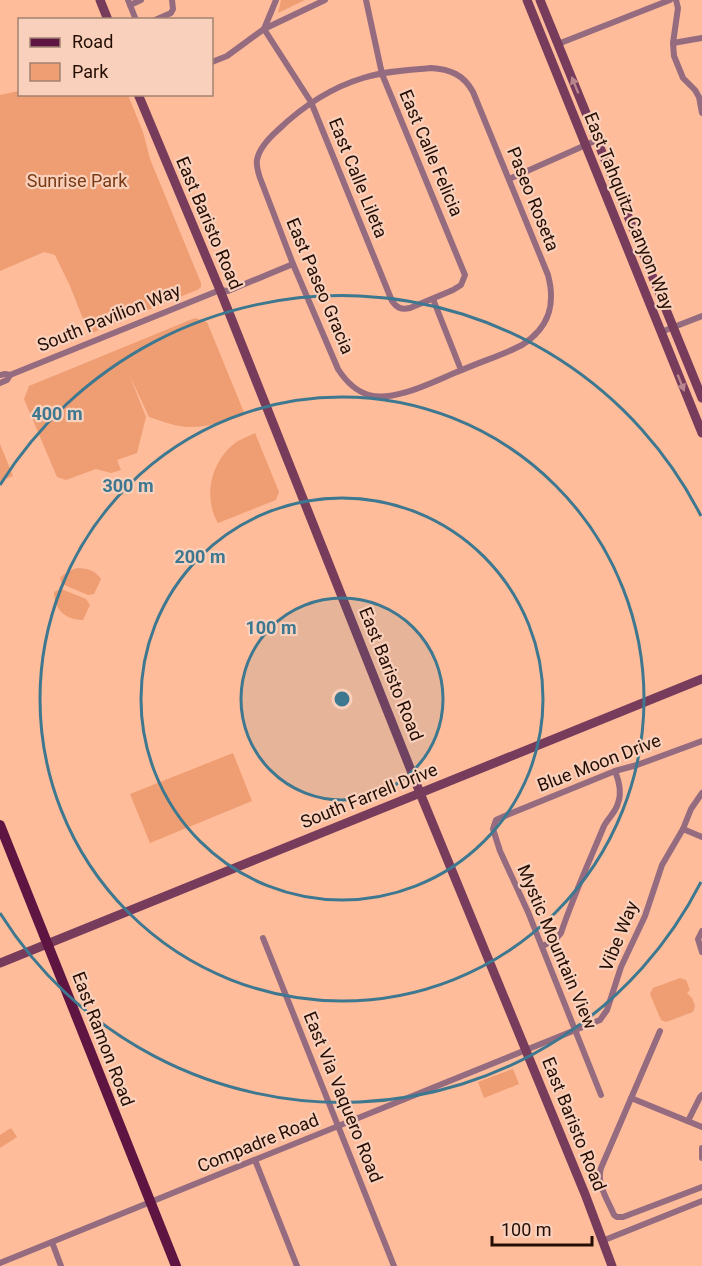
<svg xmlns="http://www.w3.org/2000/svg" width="702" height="1266" font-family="Roboto,sans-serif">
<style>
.green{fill:#ef9d72}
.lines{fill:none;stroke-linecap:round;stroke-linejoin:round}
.street{stroke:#956b80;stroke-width:6}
.secondary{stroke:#773b5c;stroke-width:9}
.primary{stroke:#5f1542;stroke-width:10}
.oneway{fill:#b8868c}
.ring{fill:none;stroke:#3d7890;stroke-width:3}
.labels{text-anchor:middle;stroke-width:4.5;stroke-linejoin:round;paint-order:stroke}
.street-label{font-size:18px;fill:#240e03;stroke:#f8d0bc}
.park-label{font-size:18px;fill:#7a3b15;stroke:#f8d0bc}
.centre{fill:#3d7890;stroke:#f8d0bc;stroke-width:3}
.ring-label{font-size:18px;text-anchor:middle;font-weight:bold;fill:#3d7890;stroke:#f8d0bc;stroke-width:4.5;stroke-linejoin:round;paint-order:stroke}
</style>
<rect width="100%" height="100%" fill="#febc9a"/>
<g class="green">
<path d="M281,0H305L278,13Z"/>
<path d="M19,91L20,94L128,95L143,132L150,159L201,283V287L197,290L89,334L70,286L55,255L44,252L0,271V95Z"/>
<path d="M195,318L207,322L245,415C227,421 209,427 190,427C176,427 162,421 149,417L129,374L146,417L137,453L117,460L121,470L111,473L96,469L66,480L57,477L24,399L29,386Z"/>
<path d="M255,433L279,492L276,500L218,523C202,496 212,458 238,441C243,438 250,436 255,433Z"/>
<path d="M0,444L13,476L0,481Z"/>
<path d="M77,568C88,569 94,569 101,579L94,594L88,595L62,584L60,578C65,573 70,570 77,568Z"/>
<path d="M61,589L86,599L90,605L83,620C65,620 54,609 54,592Z"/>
<path d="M233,753L252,801L150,843L130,794Z"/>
<path d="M680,978L686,980L690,990L687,993L692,998L695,1006L693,1012L666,1022L661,1020L650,994L653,988Z"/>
<path d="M513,1069L519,1084L484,1098L478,1082Z"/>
<path d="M11,1128L17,1137L0,1148V1135Z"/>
</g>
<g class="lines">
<g class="street">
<path d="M128,0L136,20"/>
<path d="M276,0L264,29L311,102L392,301C397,308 401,310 410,308L453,290L461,285L465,275L382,74L366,0"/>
<path d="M676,0L678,8L673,43L674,56L683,78L695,90L699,97L702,113"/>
<path d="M130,5L141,0"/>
<path d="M155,20L171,13L173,9L172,0"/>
<path d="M673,43L702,38"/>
<path d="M558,44L670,0"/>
<path d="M212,62L227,56L264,29L325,0"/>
<path d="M431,68C450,69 464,75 473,92L548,275C556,305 549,328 522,345C503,355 482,361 462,370C438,379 395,403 369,395C355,391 345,380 338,369L293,264L260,178C258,172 256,166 257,160C259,148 269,138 278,130C303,106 330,88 363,78C385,71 409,70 431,68Z"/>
<path d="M509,179L597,140"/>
<path d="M433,299L461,370"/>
<path d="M661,332L702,316"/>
<path d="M0,375L5,374L10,375L220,290L228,291L293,264"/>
<path d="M0,383L7,380L10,375"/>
<path d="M683,829L702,837"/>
<path d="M702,931L698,939L702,952"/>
<path d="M263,938L394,1266"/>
<path d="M542,946L554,941L561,933C573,897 589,862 604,826C608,818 616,812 618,803C622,793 619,781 615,771"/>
<path d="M660,1031L601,1168C596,1184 608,1200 614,1215L617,1217H623L702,1187"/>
<path d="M601,1095L528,912L500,851L493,829L496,820L507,815L615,771L637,765L702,741"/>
<path d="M631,1098L702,1127"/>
<path d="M688,1121L700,1097L702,1095"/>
<path d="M702,1148V1158"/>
<path d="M255,1160L297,1266"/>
<path d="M602,1241L702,1201"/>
<path d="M52,1242L61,1266"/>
<path d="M0,1263L600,1020L607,1010L621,967L645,916L662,865L683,829L691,809L702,793"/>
</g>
<g class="secondary">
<path d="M100,0L108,20"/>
<path d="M527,0L702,433"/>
<path d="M540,0L702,398"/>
<path d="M138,94L220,290L420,793L585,1194L612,1266"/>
<path d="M0,963L702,679"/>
</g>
<path class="primary" d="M0,825L176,1266"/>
</g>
<defs><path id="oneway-solid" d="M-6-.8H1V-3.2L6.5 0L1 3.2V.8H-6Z" transform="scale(1.5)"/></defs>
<g class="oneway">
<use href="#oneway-solid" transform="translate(575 85) rotate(-112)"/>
<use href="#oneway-solid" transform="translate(681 383) rotate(68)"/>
</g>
<circle cx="342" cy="699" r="101" fill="#3d7890" fill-opacity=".12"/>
<g class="ring">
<circle cx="342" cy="699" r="101"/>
<circle cx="342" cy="699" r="201"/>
<circle cx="342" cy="699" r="302"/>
<path d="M701 882A403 403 0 0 1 0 913M0 485A403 403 0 0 1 701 516"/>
</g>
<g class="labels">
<g class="street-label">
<text transform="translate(431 153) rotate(67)" y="6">East Calle Felicia</text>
<text transform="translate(358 178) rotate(68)" y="6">East Calle Lileta</text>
<text transform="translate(533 199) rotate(68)" y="6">Paseo Roseta</text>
<text transform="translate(629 211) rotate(68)" y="6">East Tahquitz Canyon Way</text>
<text transform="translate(209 223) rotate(67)" y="6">East Baristo Road</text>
<text transform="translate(320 286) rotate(67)" y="6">East Paseo Gracia</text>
<text transform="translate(109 318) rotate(-22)" y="6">South Pavilion Way</text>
<text transform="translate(391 674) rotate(68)" y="6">East Baristo Road</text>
<text transform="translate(599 763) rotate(-21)" y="6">Blue Moon Drive</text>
<text transform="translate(369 796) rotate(-22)" y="6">South Farrell Drive</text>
<text transform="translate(619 936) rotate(-68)" y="6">Vibe Way</text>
<text transform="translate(557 947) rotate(67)" y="6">Mystic Mountain View</text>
<text transform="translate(103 1039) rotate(69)" y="6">East Ramon Road</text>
<text transform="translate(343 1097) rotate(68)" y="6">East Via Vaquero Road</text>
<text transform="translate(574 1124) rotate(68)" y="6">East Baristo Road</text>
<text transform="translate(258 1143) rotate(-22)" y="6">Compadre Road</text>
</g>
<g class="park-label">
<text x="77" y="187">Sunrise Park</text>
</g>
</g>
<circle cx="342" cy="699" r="9" class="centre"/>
<g class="ring-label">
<text x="57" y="420">400 m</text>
<text x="128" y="492">300 m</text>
<text x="200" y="563">200 m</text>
<text x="271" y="634">100 m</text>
</g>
<rect x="18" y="18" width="195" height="78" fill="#f8d0bc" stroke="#a38272" stroke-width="1.5"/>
<rect x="30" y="38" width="30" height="9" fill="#5f1542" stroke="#a38272" stroke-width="1.5"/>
<text x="72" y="48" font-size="18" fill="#240e03">Road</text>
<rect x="30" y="63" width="30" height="18" fill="#ef9d72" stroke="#a38272" stroke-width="1.5"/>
<text x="72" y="78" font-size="18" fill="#240e03">Park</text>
<path d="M492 1236v9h100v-9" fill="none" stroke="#240e03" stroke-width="3"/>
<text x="501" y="1236" font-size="18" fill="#240e03" stroke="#f8d0bc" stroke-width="4.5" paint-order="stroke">100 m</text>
</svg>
